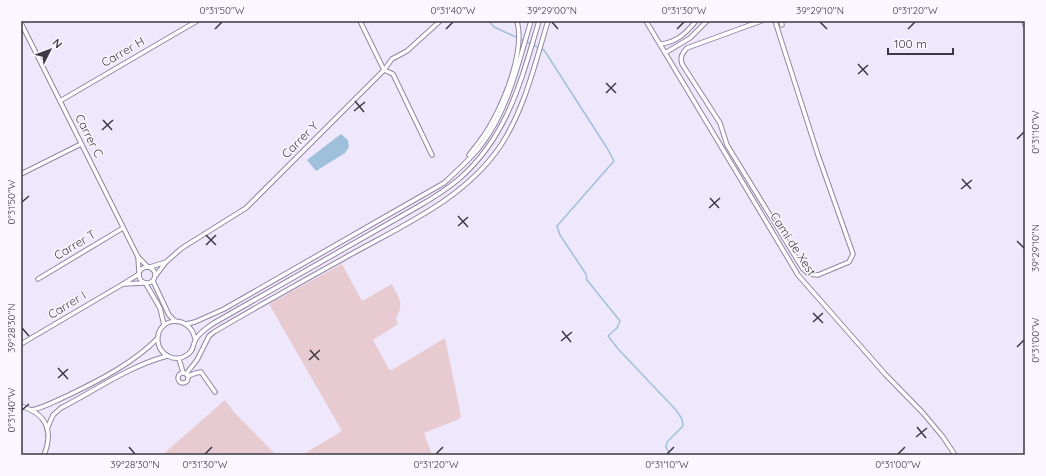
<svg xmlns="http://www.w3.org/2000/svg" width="1046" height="476" font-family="Quicksand,sans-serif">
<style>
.green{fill:#e7cbd1}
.water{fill:#9fc0db}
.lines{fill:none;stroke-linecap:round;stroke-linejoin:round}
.stream{stroke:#9fc0db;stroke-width:1.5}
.street-casing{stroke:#9185a3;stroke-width:5.5}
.street{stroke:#fff;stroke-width:3.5}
.ticks{fill:none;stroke:#3d3844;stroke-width:1.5}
.labels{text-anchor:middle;stroke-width:3;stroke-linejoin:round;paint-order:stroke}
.street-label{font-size:12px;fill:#3d3844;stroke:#faf7fe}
.neatline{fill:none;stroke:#3d3844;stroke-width:1.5}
.ticks-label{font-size:10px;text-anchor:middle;fill:#3d3844}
</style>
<rect width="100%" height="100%" fill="#efe7fb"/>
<g class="green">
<path d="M342,264L362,301L392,284C399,300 405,302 396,318L398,324L373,340L389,369L392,370L445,338L461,416L459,419L424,433L432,455H302L342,431L269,304Z"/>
<path d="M225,400L234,412L276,455H162Z"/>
</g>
<path class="water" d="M341,134L348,140L349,147L345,153L316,171L307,160Z"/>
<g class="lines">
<path class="stream" d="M489,21L494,27L544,50L607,148L614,161L557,226L560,235L586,274L587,280L620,321L617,328L608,336L619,350L676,410L682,419L683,426L667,442L666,447L670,455"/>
<defs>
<g id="street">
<path d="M360,21L384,70"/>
<path d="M646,21L798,275L885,374L923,413L943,437L955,455"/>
<path d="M761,21L687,48C682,53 680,57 682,64L720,123L727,145L803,269L809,274L818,275L849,262L853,254L818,155L775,21"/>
<path d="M781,21L782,25"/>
<path d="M1024,21L1025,25"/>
<path d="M21,23L138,257"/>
<path d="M660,44C676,43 686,33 696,21"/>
<path d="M665,53L690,38L707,21"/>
<path d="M384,70L393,74L432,155"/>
<path d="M60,101L197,21"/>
<path d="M469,155C477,145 486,134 492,122C506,97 525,49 517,21"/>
<path d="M21,174L81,144"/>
<path d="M166,262L182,248L246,208L384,70L392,59L407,51L440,21"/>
<circle cx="147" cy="275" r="8"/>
<path d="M150,267L166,262L156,275"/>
<path d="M139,272L138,257L148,267"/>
<path d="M139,274L123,284L144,283"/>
<path d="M38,279L123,228"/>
<path d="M153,281L169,315L175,321"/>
<path d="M146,284L160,308L164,325"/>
<path d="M186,324L195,322L224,309L444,183C456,172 468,161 479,148C508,112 518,64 531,21"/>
<path d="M195,339C190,313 155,317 158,342C159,349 162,353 168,356C173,359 180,359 185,356C195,351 192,345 196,339C200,332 208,327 214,323L419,206C433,198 447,189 459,179C508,136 521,81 539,21"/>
<path d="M21,344L123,284"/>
<path d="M179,359L183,372"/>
<circle cx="183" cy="378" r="5"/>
<path d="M186,374L197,360L209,336L214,332C258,306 303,281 348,256C403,225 465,199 501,145C525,108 535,63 548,21"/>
<path d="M188,376L196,373L201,372L215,392"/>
<path d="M21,406C46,414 54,430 44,455"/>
<path d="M32,410C46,407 57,400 69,395C100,380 133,363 157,339"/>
<path d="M47,429L53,415L61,408C96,390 129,366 167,356"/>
</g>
</defs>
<use href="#street" class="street-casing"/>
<use href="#street" class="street"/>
</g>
<path class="ticks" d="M552,22L558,29M820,22L827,29M215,29L222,22M446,29L453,22M677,29L684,22M908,29L915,22M858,64L868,75M858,74L868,65M606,83L616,93M606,93L616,83M355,101L364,112M354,111L365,102M103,120L112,130M102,130L113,120M1017,139L1024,132M962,179L971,189M961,189L972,180M710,198L719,208M22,202L29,196M709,208L720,198M458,216L468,227M458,226L468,217M206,235L216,245M1017,241L1024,248M206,245L216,235M813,313L823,323M813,322L823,313M22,328L29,336M562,331L571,342M561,341L572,332M1017,347L1024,340M310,350L319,360M309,360L320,350M58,368L68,379M58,378L68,369M22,410L29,404M917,427L926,438M916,437L927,428M129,447L135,454M205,454L212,447M436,454L443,447M667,454L674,447M898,454L905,447"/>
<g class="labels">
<g class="street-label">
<text transform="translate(123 52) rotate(-30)" y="4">Carrer H</text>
<text transform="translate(89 136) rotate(63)" y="4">Carrer C</text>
<text transform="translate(300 140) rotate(-45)" y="4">Carrer Y</text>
<text transform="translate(793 244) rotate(57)" y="4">Camí de Xest</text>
<text transform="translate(75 245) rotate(-31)" y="4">Carrer T</text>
<text transform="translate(67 305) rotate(-31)" y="4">Carrer I</text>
</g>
</g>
<rect width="1046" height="476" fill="none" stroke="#faf7fe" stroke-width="44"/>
<g transform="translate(50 50) rotate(48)" stroke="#faf7fe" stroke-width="3" paint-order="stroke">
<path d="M0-3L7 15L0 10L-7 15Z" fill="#3d3844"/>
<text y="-6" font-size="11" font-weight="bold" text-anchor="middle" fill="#3d3844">N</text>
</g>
<path d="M888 48v6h65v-6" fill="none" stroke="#3d3844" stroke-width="2"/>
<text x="894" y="48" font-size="12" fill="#3d3844" stroke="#faf7fe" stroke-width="3" paint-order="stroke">100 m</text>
<rect x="22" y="22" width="1002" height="432" class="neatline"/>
<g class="ticks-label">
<text x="222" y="14">0°31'50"W</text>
<text x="453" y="14">0°31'40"W</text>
<text x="552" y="14">39°29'00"N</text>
<text x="684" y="14">0°31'30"W</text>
<text x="820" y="14">39°29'10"N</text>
<text x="915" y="14">0°31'20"W</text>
<text transform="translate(1035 132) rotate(-90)" y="4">0°31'10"W</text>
<text transform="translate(11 202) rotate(-90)" y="4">0°31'50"W</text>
<text transform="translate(1035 248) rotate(-90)" y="4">39°29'10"N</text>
<text transform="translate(11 328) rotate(-90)" y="4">39°28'30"N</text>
<text transform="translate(1035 340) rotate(-90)" y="4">0°31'00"W</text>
<text transform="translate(11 410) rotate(-90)" y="4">0°31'40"W</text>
<text x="135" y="468">39°28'30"N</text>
<text x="205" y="468">0°31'30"W</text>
<text x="436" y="468">0°31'20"W</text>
<text x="667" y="468">0°31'10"W</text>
<text x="898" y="468">0°31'00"W</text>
</g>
</svg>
